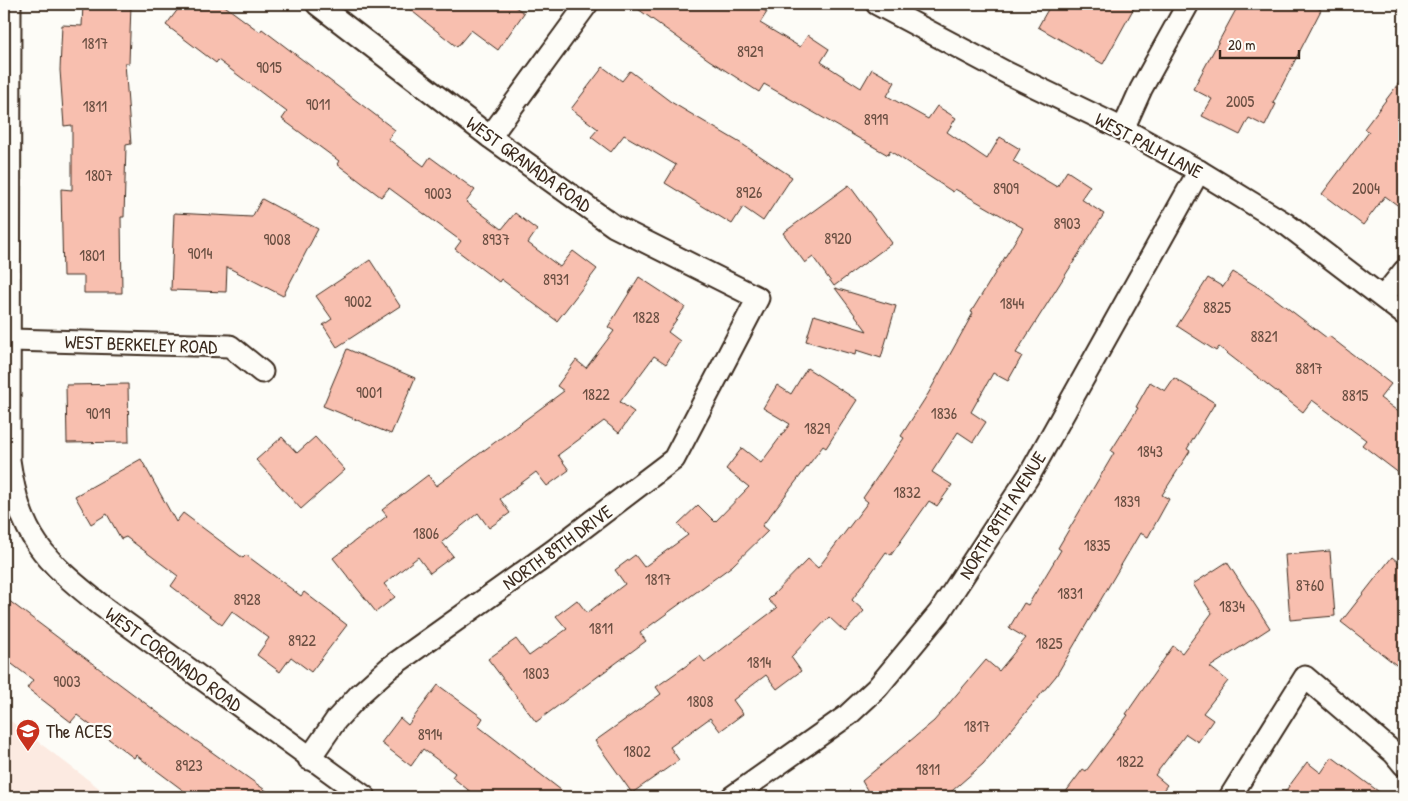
<svg xmlns="http://www.w3.org/2000/svg" width="1408" height="801" font-family="'Patrick Hand',sans-serif">
<style>
.built{fill:#fceae1}
.building{fill:#f8bfaf;stroke:#3b2a1e}
.lines{fill:none;stroke-linecap:round;stroke-linejoin:round}
.street-casing{stroke:#3b2a1e;stroke-width:25}
.street{stroke:#fdfcf7;stroke-width:21}
.labels{text-anchor:middle;stroke-width:4.5;stroke-linejoin:round;paint-order:stroke}
.number-label{font-size:16px;fill:#6a4f42}
.street-label{font-size:19px;fill:#3b2a1e;stroke:#fdfcf7}
.poi-label{font-size:19px;fill:#3b2a1e;stroke:#fdfcf7;text-anchor:start}
</style>
<rect width="100%" height="100%" fill="#fdfcf7"/>
<filter id="ink" filterUnits="userSpaceOnUse"><feTurbulence type="fractalNoise" baseFrequency=".02" numOctaves="2"/><feDisplacementMap in="SourceGraphic" scale="10" xChannelSelector="R" yChannelSelector="G"/><feConvolveMatrix kernelMatrix="1 2 1 2 8 2 1 2 1" color-interpolation-filters="sRGB"/></filter>
<g filter="url(#ink)">
<path class="built" d="M4,716L99,788L112,797H4Z"/>
<g class="building">
<path d="M83,4L131,5L129,63H125L131,144L126,145L124,217H121L122,293H84V276H63L61,189L72,190V125L64,126L60,70L62,25L82,26Z"/>
<path d="M182,4H222L260,32L262,29L395,130L388,139L424,166L430,157L475,190L466,202L502,229L515,213L537,230L528,243L560,267L573,251L597,269L557,321L501,279L499,282L455,249L461,241L389,188L381,197L337,164L339,161L282,119L287,112L218,60L216,63L166,25Z"/>
<path d="M403,4H511L524,13L498,50L471,30L457,47Z"/>
<path d="M631,4H753L767,12L760,23L800,47L808,35L829,49L821,62L861,88L872,69L895,82L887,96L928,119L937,106L956,118L947,132L987,159L1000,137L1020,149L1013,161L1057,187L1067,171L1090,186L1081,199L1104,214L1016,353L1022,356L1008,381L993,373L971,412L986,422L973,442L958,432L932,472L952,485L937,506L929,501L891,555L886,552L852,600L864,611L845,632L829,617L791,657L801,671L777,689L766,675L733,700L743,714L720,731L710,718L670,747L679,760L632,793L595,741L661,694L656,687L700,656L705,662L777,608L768,600L808,559L818,568L868,502L863,498L904,438L901,436L928,394L973,313L971,312L1023,228L955,189L953,192L890,151L888,155L764,84L759,92L709,60Z"/>
<path d="M1051,4H1136L1103,64L1038,27Z"/>
<path d="M1239,4H1310L1321,10L1273,103L1276,104L1265,126L1249,118L1240,135L1202,116L1212,99L1193,89Z"/>
<path d="M603,67L622,81L630,71L671,102L742,144L792,177L763,221L743,207L732,224L665,183L676,165L624,135L611,152L591,137L598,129L571,109Z"/>
<path d="M1404,76V210L1385,196L1363,225L1322,194L1369,132L1364,129Z"/>
<path d="M849,185L892,243L834,286L813,257L805,263L783,233Z"/>
<path d="M262,199L318,229L283,296L227,267L226,292L171,290L174,213L252,217Z"/>
<path d="M370,260L400,306L337,347L323,325L332,319L316,296Z"/>
<path d="M1233,272L1269,294L1327,338L1329,336L1391,384L1380,398L1404,416V477L1362,445L1366,440L1312,400L1303,412L1219,347L1216,351L1177,326L1208,278L1223,287Z"/>
<path d="M639,277L685,307L668,332L680,341L666,364L654,356L620,402L634,412L619,433L604,421L558,455L569,470L547,486L536,472L500,499L510,513L489,528L478,513L442,542L453,556L430,573L418,557L384,584L395,597L376,612L333,558L387,516L382,510L428,475L436,486L564,391L557,386L576,360L586,368L614,331L608,327Z"/>
<path d="M835,288L896,306L881,358L856,350L855,355L806,341L814,315L867,331Z"/>
<path d="M347,349L415,378L391,434L323,406Z"/>
<path d="M807,368L857,400L826,448L823,446L762,526L768,531L732,566L640,633L646,641L536,722L488,659L516,639L529,656L567,629L556,616L577,600L587,613L625,584L615,570L635,555L644,567L688,535L678,524L698,505L715,522L749,487L726,469L742,448L761,463L790,424L763,408L777,385L791,394Z"/>
<path d="M1174,378L1215,403L1187,449L1190,451L1162,495L1169,499L1148,537L1140,533L1056,676L983,764L945,797H871L862,781L934,721L986,660L999,671L1026,638L1009,628L1024,603L1028,605L1061,550L1058,548L1114,453L1111,451L1138,408L1136,407L1150,382L1165,391Z"/>
<path d="M128,384L129,442L67,443L66,385Z"/>
<path d="M282,437L297,453L315,437L345,470L301,509L256,460Z"/>
<path d="M141,459L176,522L183,513L243,558L246,555L301,596L304,592L347,625L311,672L291,657L280,672L257,655L269,638L232,611L222,625L171,586L178,576L126,537L121,539L107,514L91,524L75,496Z"/>
<path d="M1330,551L1335,616L1290,620L1285,555Z"/>
<path d="M1392,557L1404,567V671L1341,622Z"/>
<path d="M1227,562L1270,628L1210,667L1228,681L1203,713L1213,720L1198,742L1186,734L1155,775L1167,785L1158,797H1062L1083,769L1086,771L1128,715L1126,714L1173,646L1182,653L1212,613L1193,584Z"/>
<path d="M4,597L181,730L275,797H192L136,755L134,758L77,715L71,722L27,688L33,680L4,658Z"/>
<path d="M438,685L483,718L478,726L570,797H477L452,777L455,773L423,749L411,766L381,743L400,718L408,725Z"/>
<path d="M1332,757L1386,797H1281L1307,762L1321,773Z"/>
</g>
<g class="lines">
<defs>
<g id="street">
<path d="M10,4L9,460C20,537 43,559 102,606L365,797"/>
<path d="M877,4L1007,73L1123,129L1199,171L1286,224L1404,314"/>
<path d="M1123,129L1141,89L1188,4"/>
<path d="M490,137L587,4"/>
<path d="M1383,297L1404,271"/>
<path d="M11,340L230,346L262,372"/>
<path d="M309,759L336,720L361,693L389,668L553,551L674,459L758,298L614,226L490,137L317,4"/>
<path d="M732,797L848,715L877,688L939,613L1030,474L1199,171"/>
<path d="M1230,797L1305,677L1394,753L1404,765"/>
</g>
</defs>
<use href="#street" class="street-casing"/>
<use href="#street" class="street"/>
</g>
</g>
<defs>
<symbol id="school-pin" viewBox="-11 -11 22 30"><path d="M0 17L-7.5 6A9.5 9.5 0 1 1 7.5 6Z" fill="#c8321e" stroke="#fdfcf7"/><path d="M0-5L7-2L0 1L-7-2ZM-4 1L0 2.5L4 1V4Q0 6-4 4Z" fill="#fff"/></symbol>
</defs>
<g fill-rule="evenodd">
<use href="#school-pin" x="14" y="717" width="28" height="38"/>
</g>
<g class="labels">
<g class="number-label">
<text x="95" y="49">1817</text>
<text x="750" y="57">8929</text>
<text x="269" y="73">9015</text>
<text x="1240" y="107">2005</text>
<text x="318" y="110">9011</text>
<text x="95" y="112">1811</text>
<text x="876" y="125">8919</text>
<text x="99" y="181">1807</text>
<text x="1006" y="194">8909</text>
<text x="1366" y="194">2004</text>
<text x="749" y="198">8926</text>
<text x="438" y="199">9003</text>
<text x="1067" y="229">8903</text>
<text x="838" y="244">8920</text>
<text x="277" y="245">9008</text>
<text x="496" y="245">8937</text>
<text x="200" y="259">9014</text>
<text x="92" y="261">1801</text>
<text x="556" y="285">8931</text>
<text x="358" y="307">9002</text>
<text x="1012" y="309">1844</text>
<text x="1217" y="313">8825</text>
<text x="646" y="323">1828</text>
<text x="1264" y="342">8821</text>
<text x="1309" y="374">8817</text>
<text x="369" y="398">9001</text>
<text x="596" y="400">1822</text>
<text x="1355" y="401">8815</text>
<text x="98" y="419">9019</text>
<text x="944" y="419">1836</text>
<text x="817" y="434">1829</text>
<text x="1150" y="457">1843</text>
<text x="907" y="498">1832</text>
<text x="1127" y="507">1839</text>
<text x="426" y="539">1806</text>
<text x="1097" y="551">1835</text>
<text x="658" y="585">1817</text>
<text x="1310" y="591">8760</text>
<text x="1070" y="599">1831</text>
<text x="247" y="605">8928</text>
<text x="1232" y="612">1834</text>
<text x="601" y="634">1811</text>
<text x="302" y="646">8922</text>
<text x="1049" y="649">1825</text>
<text x="759" y="668">1814</text>
<text x="536" y="679">1803</text>
<text x="67" y="687">9003</text>
<text x="700" y="707">1808</text>
<text x="977" y="732">1817</text>
<text x="430" y="740">8914</text>
<text x="637" y="757">1802</text>
<text x="1130" y="767">1822</text>
<text x="189" y="771">8923</text>
<text x="928" y="775">1811</text>
</g>
<g class="street-label">
<text transform="translate(1149 145) rotate(28)" y="7">WEST PALM LANE</text>
<text transform="translate(529 164) rotate(36)" y="7">WEST GRANADA ROAD</text>
<text transform="translate(141 344) rotate(2)" y="7">WEST BERKELEY ROAD</text>
<text transform="translate(1002 515) rotate(-58)" y="7">NORTH 89TH AVENUE</text>
<text transform="translate(557 547) rotate(-36)" y="7">NORTH 89TH DRIVE</text>
<text transform="translate(174 659) rotate(36)" y="7">WEST CORONADO ROAD</text>
</g>
<g class="poi-label">
<text x="46" y="738">The ACES</text>
</g>
</g>
<rect width="1408" height="801" fill="none" stroke="#fdfcf7" stroke-width="20"/>
<rect x="10" y="10" width="1388" height="781" fill="none" stroke="#3b2a1e" stroke-width="2" filter="url(#ink)"/>
<path d="M1220 50v8h79v-8" fill="none" stroke="#3b2a1e" stroke-width="2.5"/>
<text x="1228" y="50" font-size="15" fill="#3b2a1e" stroke="#fdfcf7" stroke-width="4" paint-order="stroke">20 m</text>
</svg>
